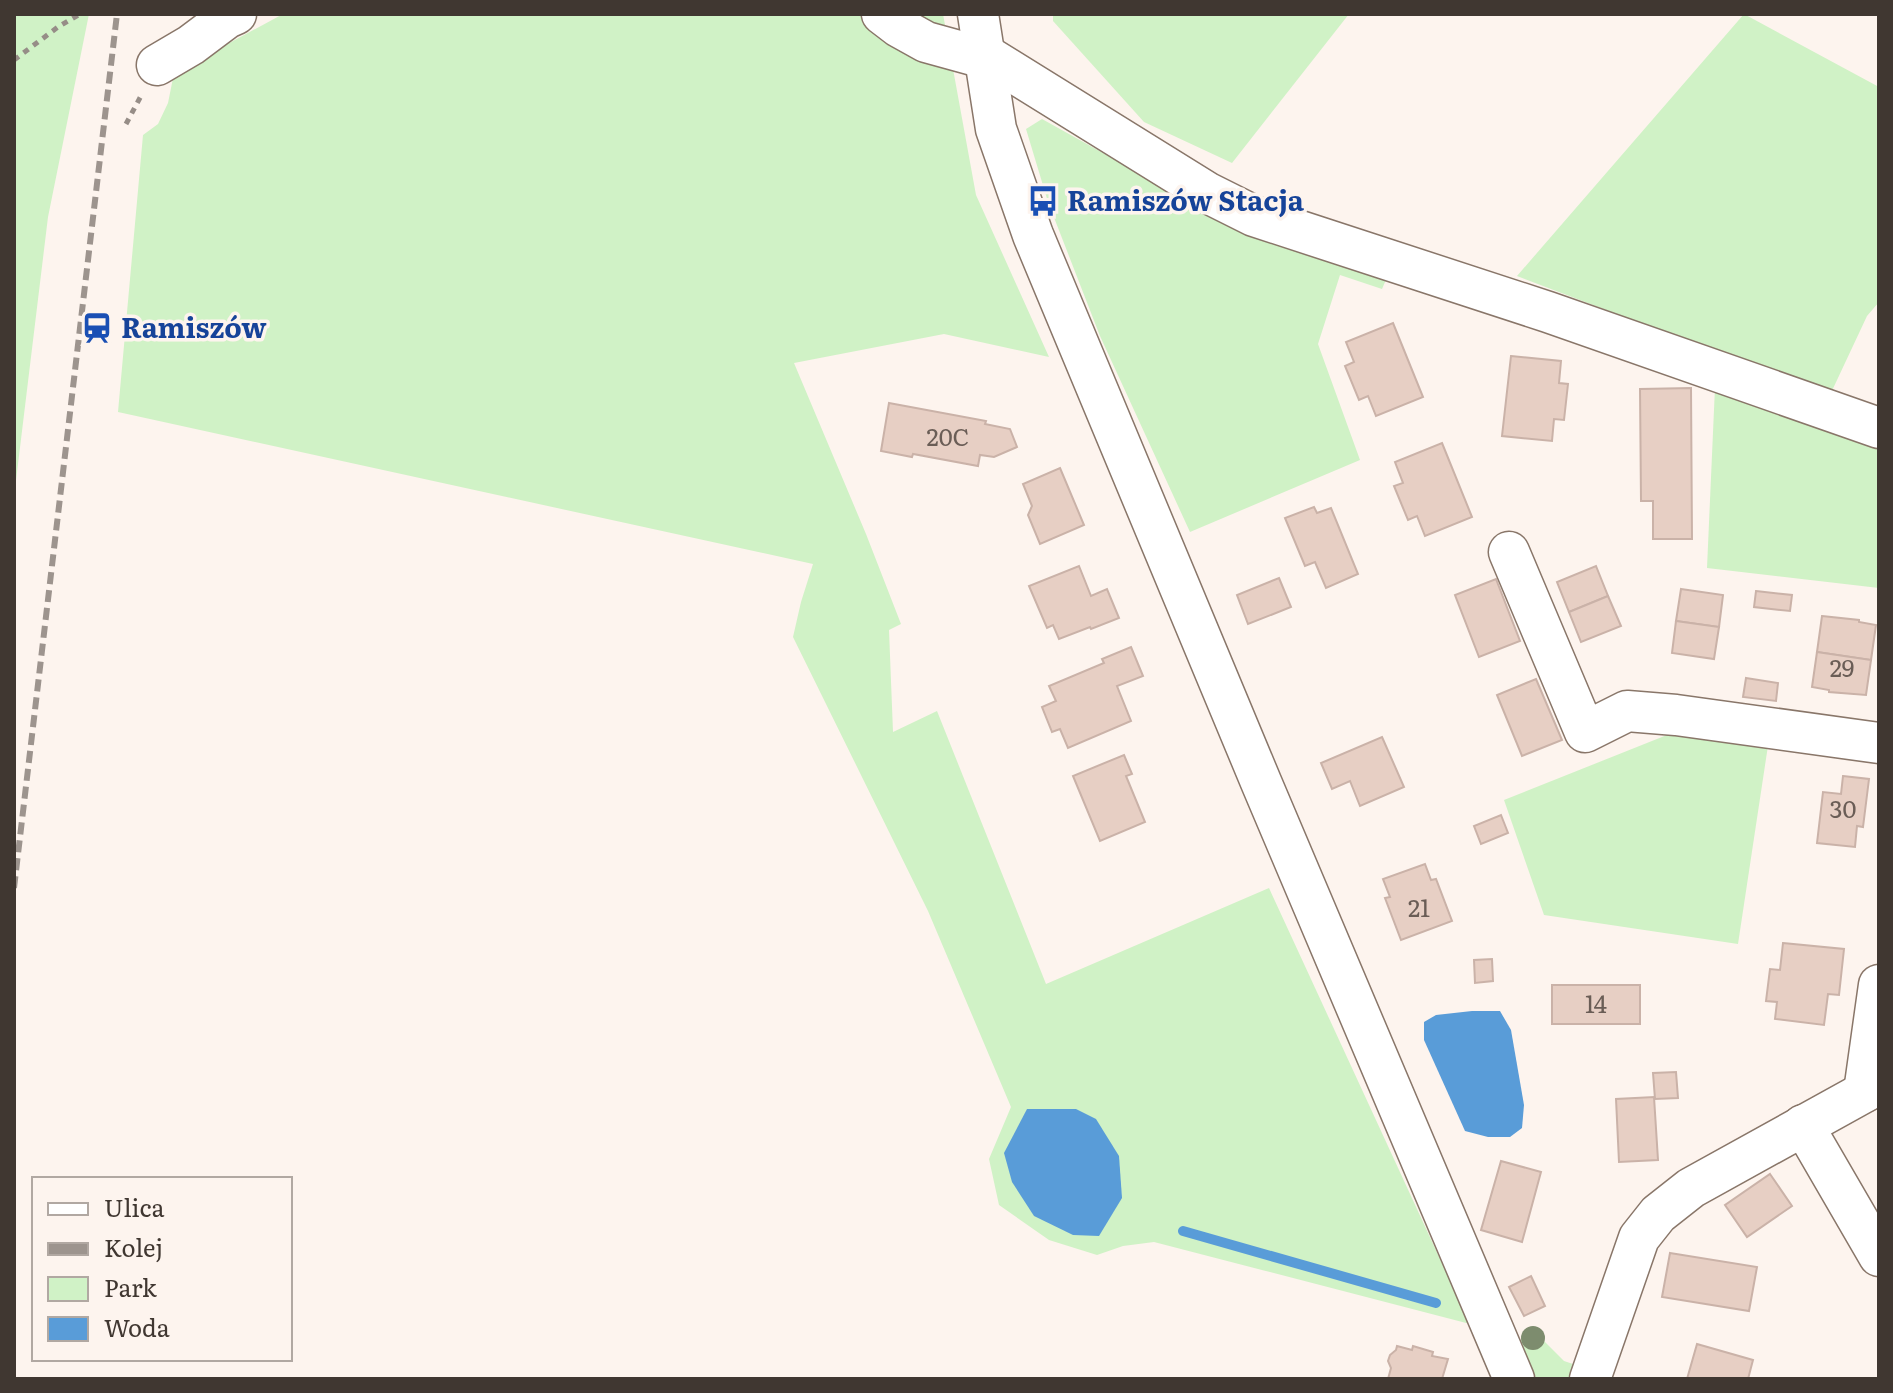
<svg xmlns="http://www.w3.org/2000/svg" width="1893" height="1393" font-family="Literata,serif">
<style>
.green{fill:#d0f2c6}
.water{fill:#599cd8}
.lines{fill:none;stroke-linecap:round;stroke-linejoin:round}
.stream{stroke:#599cd8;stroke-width:10}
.building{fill:#e7cfc4;stroke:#cab2a8;stroke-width:2}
.minor-casing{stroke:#897669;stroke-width:43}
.path{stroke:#968d87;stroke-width:5;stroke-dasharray:6 6;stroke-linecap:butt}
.minor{stroke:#fff;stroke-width:40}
.rail{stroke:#9d948e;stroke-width:6;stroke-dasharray:12 6;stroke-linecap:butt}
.tree{fill:#7d8c6e}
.labels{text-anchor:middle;stroke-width:7;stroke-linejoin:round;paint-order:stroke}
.number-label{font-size:24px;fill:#6a5d56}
.transit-label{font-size:28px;font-weight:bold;fill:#164399;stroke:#fdf4ee;text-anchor:start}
</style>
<rect width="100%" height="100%" fill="#fdf4ee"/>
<g class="green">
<path d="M14,14H89L48,217L14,497Z"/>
<path d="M283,14H943L976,195L1049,357L944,334L794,363L866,534L901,624L889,630L893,732L937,711L1046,984L1269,888L1470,1324L1154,1242L1123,1246L1097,1255L1049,1240L999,1205L989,1159L1011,1107L928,911L793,637L801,602L813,564L118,412L143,135L158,124L168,103L174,73Z"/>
<path d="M1053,14H1349L1232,163L1144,122L1053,21Z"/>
<path d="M1744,14L1879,87V302L1867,316L1830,395L1517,276Z"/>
<path d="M1042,119L1191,202L1391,268L1382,289L1340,275L1318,344L1360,460L1190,532L1100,336L1048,202L1026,129Z"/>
<path d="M1715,387L1879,445V588L1707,568Z"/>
<path d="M1687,727L1769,739L1738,944L1544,915L1504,800Z"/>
<path d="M1536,1333L1564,1361L1585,1368L1580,1379H1529L1514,1343Z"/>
</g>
<g class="water">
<path d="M1472,1011H1500L1511,1030L1524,1105L1522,1128L1510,1137H1488L1465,1131L1424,1040V1022L1436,1015Z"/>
<path d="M1027,1109H1076L1096,1119L1119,1156L1122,1198L1099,1236L1073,1235L1034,1216L1012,1182L1004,1153Z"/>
</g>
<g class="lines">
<path class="stream" d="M1183,1231L1436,1303"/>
</g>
<g class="building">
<path d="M1393,323L1423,397L1376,416L1368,396L1359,400L1345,366L1354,362L1346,342Z"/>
<path d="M1511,356L1561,361L1559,383L1568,384L1564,420L1554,419L1552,441L1502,436Z"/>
<path d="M1691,388L1692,539H1653V501H1641L1640,389Z"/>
<path d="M889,403L986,421L985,424L1010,429L1017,447L994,457L980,455L978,466L913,454L912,457L881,451Z"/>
<path d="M1442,443L1472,517L1425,536L1417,516L1408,520L1394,486L1403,483L1395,462Z"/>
<path d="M1060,468L1084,525L1040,544L1028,515L1032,506L1023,484Z"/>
<path d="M1314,507L1317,513L1331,508L1358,574L1326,588L1315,562L1305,566L1285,518Z"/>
<path d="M1079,566L1091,596L1107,589L1119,618L1091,629L1090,627L1059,639L1053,625L1047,628L1029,586Z"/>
<path d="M1596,566L1608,596L1569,612L1557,582Z"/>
<path d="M1279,578L1291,607L1248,624L1237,595Z"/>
<path d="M1496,579L1520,641L1479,657L1455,595Z"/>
<path d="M1681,589L1723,595L1719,627L1676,621Z"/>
<path d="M1756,591L1792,595L1790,611L1754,607Z"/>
<path d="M1608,596L1621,626L1581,642L1569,612Z"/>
<path d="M1822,616L1859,620V622L1876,625L1871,660L1817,652Z"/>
<path d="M1676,621L1719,627L1714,659L1672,653Z"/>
<path d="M1131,647L1143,676L1117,686L1131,721L1068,748L1060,729L1052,732L1042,707L1056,701L1049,686L1104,663L1102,659Z"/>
<path d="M1817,652L1871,660L1866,695L1829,692V690L1812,687Z"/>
<path d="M1746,678L1778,683L1776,701L1743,697Z"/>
<path d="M1536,679L1562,740L1522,756L1497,695Z"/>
<path d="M1382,737L1404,787L1360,806L1350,781L1332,789L1321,763Z"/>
<path d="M1124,755L1132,774L1126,776L1145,822L1100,841L1073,776Z"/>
<path d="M1843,776L1869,779L1863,827L1857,826L1855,847L1817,843L1823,792L1841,794Z"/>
<path d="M1501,815L1508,833L1481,844L1474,826Z"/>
<path d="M1425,864L1431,880L1436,879L1452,921L1401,940L1385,898L1390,897L1383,879Z"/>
<path d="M1783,943L1844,949L1839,995L1828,994L1824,1025L1775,1019L1777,1002L1766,1001L1770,969L1780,970Z"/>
<path d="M1492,959L1493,981L1475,983L1474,960Z"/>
<rect x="1552" y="985" width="88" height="39"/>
<path d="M1676,1072L1678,1098L1655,1099L1653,1073Z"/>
<path d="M1654,1097L1658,1160L1619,1162L1616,1099Z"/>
<path d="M1501,1161L1541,1172L1522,1242L1481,1230Z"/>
<path d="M1770,1174L1792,1206L1747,1237L1725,1205Z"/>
<path d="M1670,1253L1757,1267L1749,1311L1662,1297Z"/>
<path d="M1531,1276L1545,1306L1524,1316L1509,1287Z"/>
<path d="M1697,1344L1753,1360L1748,1379H1687Z"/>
<path d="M1397,1346L1412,1350L1413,1346L1433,1352L1432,1356L1448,1359L1442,1379H1388L1391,1368L1388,1361L1390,1355L1396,1350Z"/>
</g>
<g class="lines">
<defs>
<g id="minor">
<path d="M882,14L899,27L926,42L984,58"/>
<path d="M978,14L996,129L1033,235L1261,782L1514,1379"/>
<path d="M984,54L1208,193L1254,216L1548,312L1879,428"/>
<path d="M157,65L191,45L227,18L236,14"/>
<path d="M1509,552L1585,732L1627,711L1676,715L1879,743"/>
<path d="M1864,1092L1879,985"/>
<path d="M1803,1125L1879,1256"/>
<path d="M1590,1379L1639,1238L1658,1214L1691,1188L1879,1084"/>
</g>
</defs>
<use href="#minor" class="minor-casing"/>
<g class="path">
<path d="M14,60L58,27L80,14"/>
<path d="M126,124L142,94"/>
</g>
<use href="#minor" class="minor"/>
<path class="rail" d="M14,888L117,14"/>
</g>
<circle class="tree" cx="1533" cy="1338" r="12"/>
<defs>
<symbol id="bus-bare" viewBox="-9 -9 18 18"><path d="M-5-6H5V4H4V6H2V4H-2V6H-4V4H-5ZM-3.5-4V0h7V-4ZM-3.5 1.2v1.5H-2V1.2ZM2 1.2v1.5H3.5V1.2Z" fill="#1a4fb4" stroke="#fdf4ee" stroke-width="2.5" paint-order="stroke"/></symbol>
<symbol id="station-bare" viewBox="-9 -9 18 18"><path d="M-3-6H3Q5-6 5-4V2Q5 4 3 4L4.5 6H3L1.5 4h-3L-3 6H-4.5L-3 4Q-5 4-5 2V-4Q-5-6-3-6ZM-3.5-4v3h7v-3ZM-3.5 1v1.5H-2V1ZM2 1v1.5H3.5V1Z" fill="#1a4fb4" stroke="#fdf4ee" stroke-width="2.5" paint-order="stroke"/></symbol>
</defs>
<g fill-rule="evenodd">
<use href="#bus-bare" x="1021" y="179" width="44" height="44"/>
<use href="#station-bare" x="75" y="306" width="44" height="44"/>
</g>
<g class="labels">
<g class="number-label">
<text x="948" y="446">20C</text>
<text x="1842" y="677">29</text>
<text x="1843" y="818">30</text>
<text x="1419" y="917">21</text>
<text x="1596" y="1013">14</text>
</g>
<g class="transit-label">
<text x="1067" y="211">Ramiszów Stacja</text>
<text x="121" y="338">Ramiszów</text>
</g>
</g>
<rect width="1893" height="1393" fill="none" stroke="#403731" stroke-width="32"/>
<rect x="32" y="1177" width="260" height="184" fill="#fdf4ee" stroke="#b1a8a2" stroke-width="2"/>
<rect x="48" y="1203" width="40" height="12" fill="#ffffff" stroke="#b1a8a2" stroke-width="2"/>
<text x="104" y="1217" font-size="24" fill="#403731">Ulica</text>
<rect x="48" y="1243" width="40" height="12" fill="#9d948e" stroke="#b1a8a2" stroke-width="2"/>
<text x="104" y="1257" font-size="24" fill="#403731">Kolej</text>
<rect x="48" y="1277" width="40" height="24" fill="#d0f2c6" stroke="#b1a8a2" stroke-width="2"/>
<text x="104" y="1297" font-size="24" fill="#403731">Park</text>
<rect x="48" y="1317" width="40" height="24" fill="#599cd8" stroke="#b1a8a2" stroke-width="2"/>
<text x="104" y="1337" font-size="24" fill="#403731">Woda</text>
</svg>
